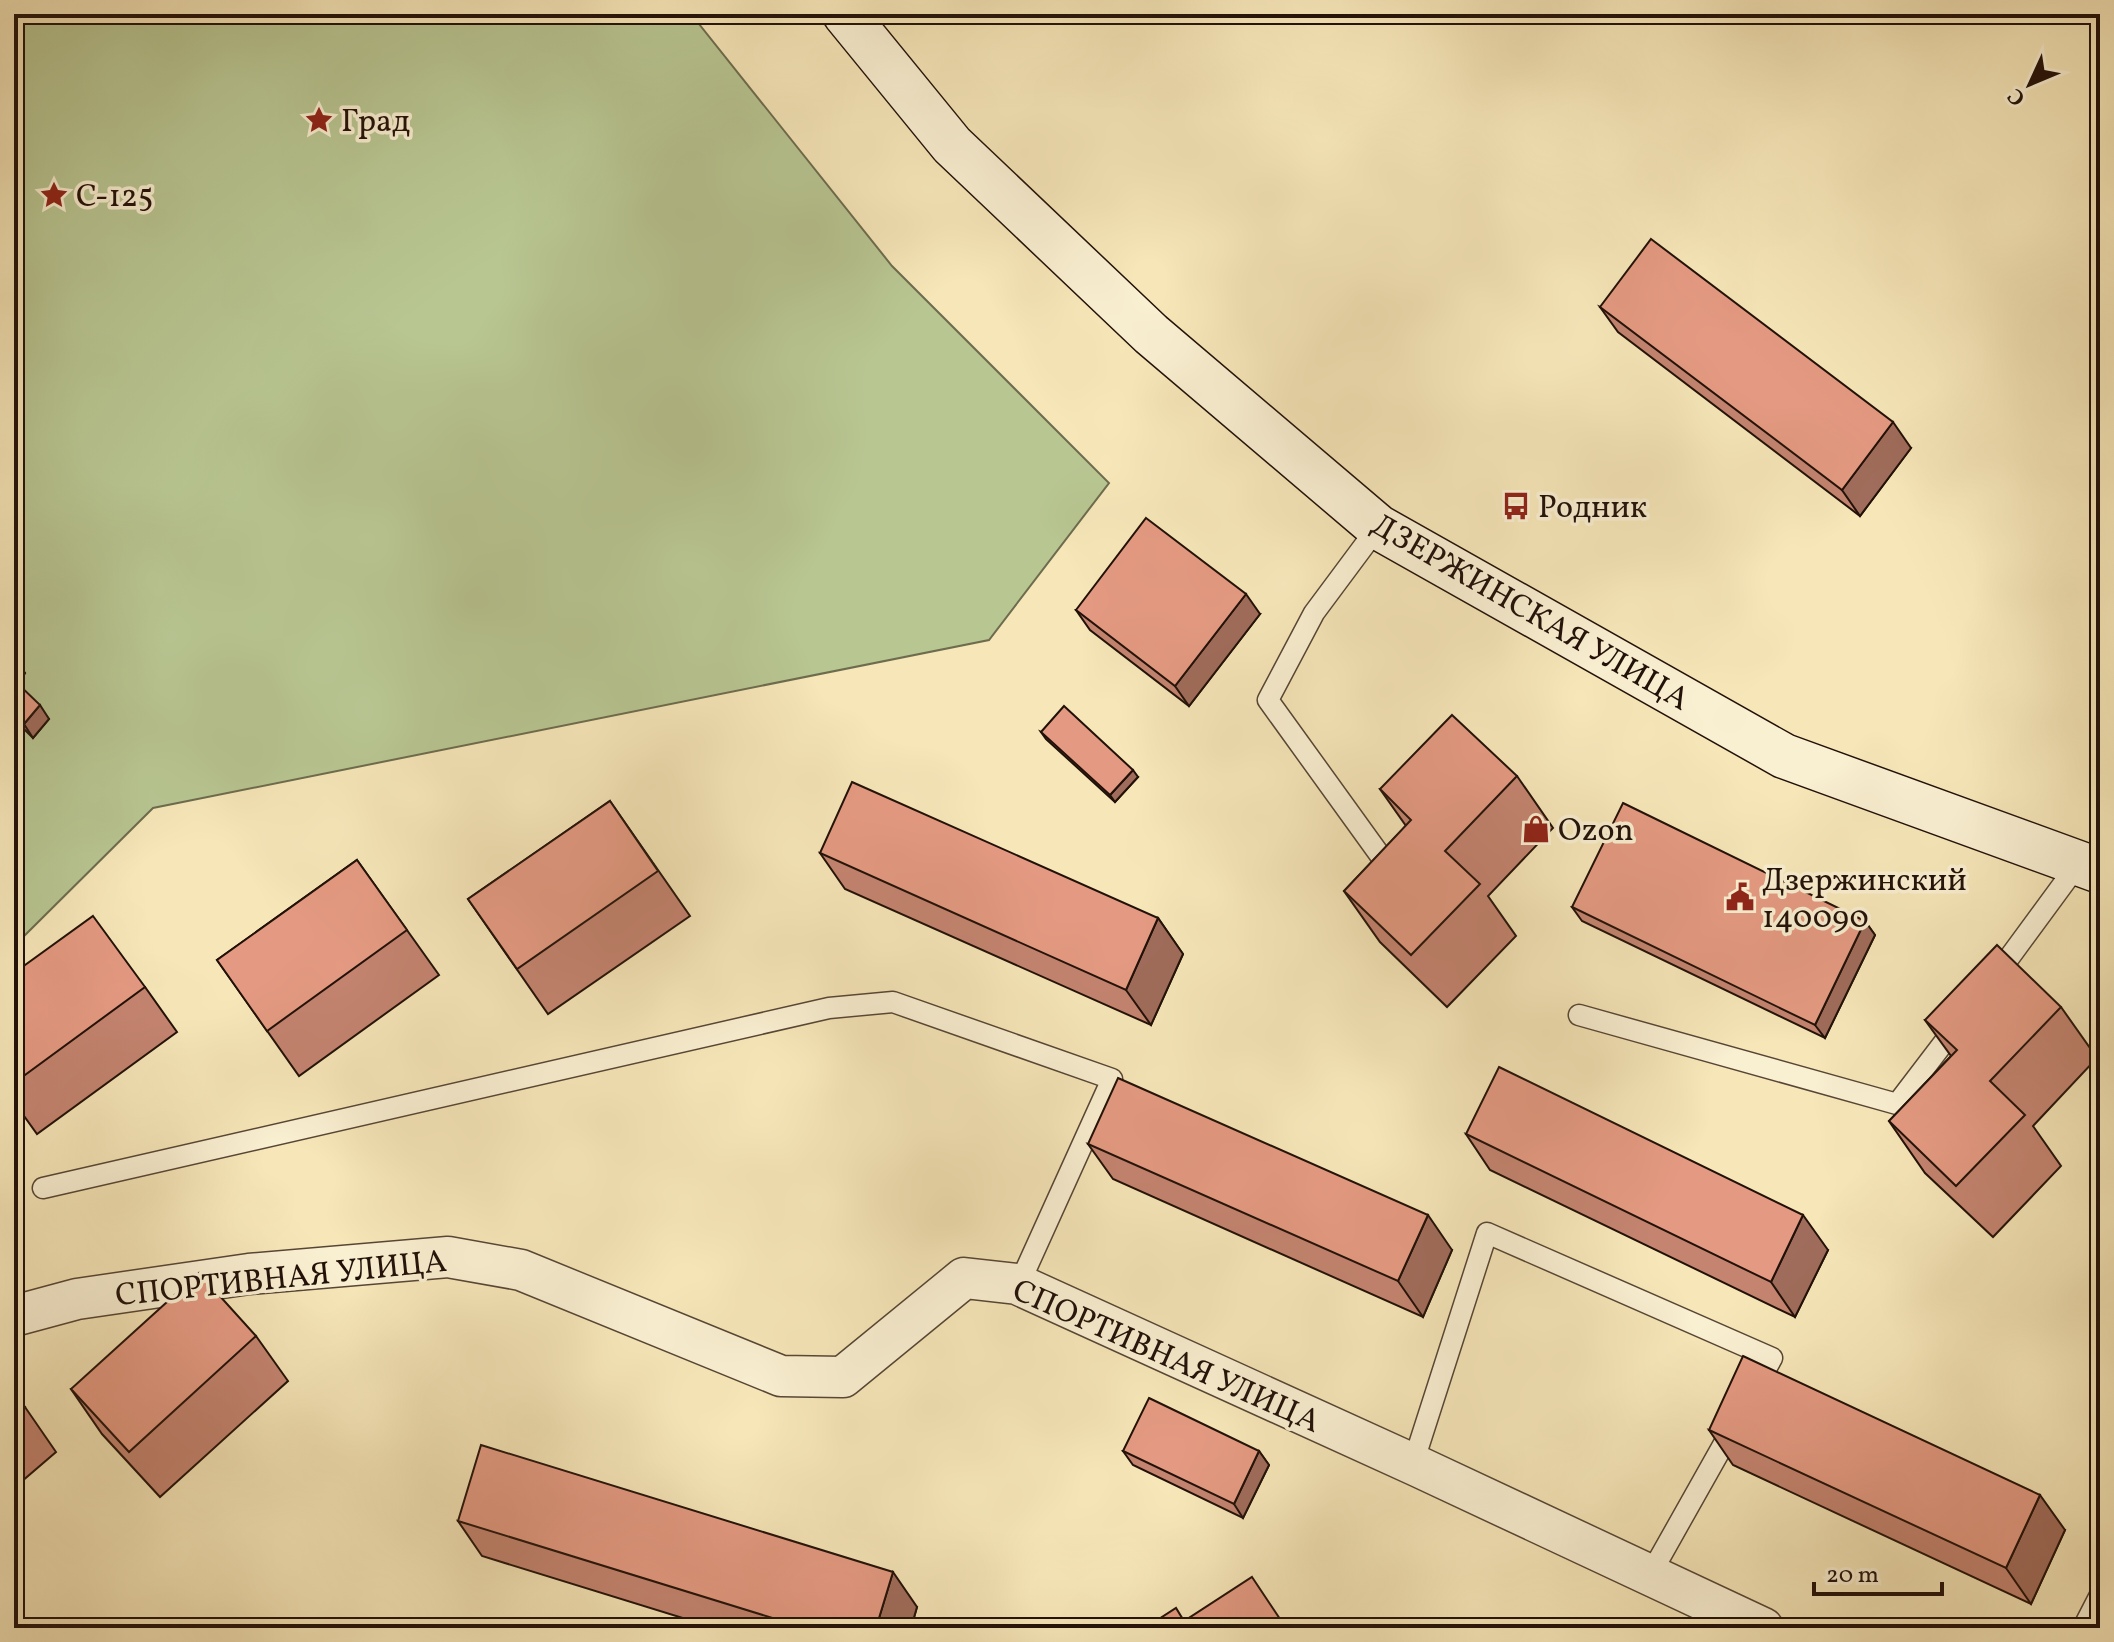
<svg xmlns="http://www.w3.org/2000/svg" width="2114" height="1642" font-family="Vollkorn,serif">
<style>
.green{fill:#b8c692;stroke:#6d6c4e;stroke-width:2}
.lines{fill:none;stroke-linecap:round;stroke-linejoin:round}
.lane-casing{stroke:#574635;stroke-width:23}
.street-casing{stroke:#574635;stroke-width:43}
.secondary-casing{stroke:#221109;stroke-width:47}
.lane{stroke:#f9efd1;stroke-width:20}
.street{stroke:#f9efd1;stroke-width:40}
.secondary{stroke:#f9efd1;stroke-width:44}
.wall{fill:#c48470;stroke:#221109;stroke-width:2}
.shaded-wall{fill:#a06c5b;stroke:#221109;stroke-width:2}
.building{fill:#e49a82;stroke:#221109;stroke-width:2}
.labels{text-anchor:middle;stroke-width:7;stroke-linejoin:round;paint-order:stroke}
.poi-label{font-size:32px;fill:#221109;stroke:#f9efd1;text-anchor:start}
.street-label{font-size:32px;fill:#221109;stroke:#f9efd1}
</style>
<rect width="100%" height="100%" fill="#f6e6b8"/>
<filter id="stains"><feTurbulence type="fractalNoise" baseFrequency=".0025" numOctaves="4"/><feColorMatrix values="0 0 0 0 .2 0 0 0 0 .09 0 0 0 0 .02 0 0 0 .5 -.17"/></filter>
<radialGradient id="worn" r=".72"><stop offset=".6" stop-color="#630" stop-opacity="0"/><stop offset="1" stop-color="#630" stop-opacity=".3"/></radialGradient>
<path class="green" d="M14,14H691L892,266L1109,483L989,640L153,808L14,946Z"/>
<g class="lines">
<defs>
<g id="lane">
<path d="M1378,527L1314,613L1268,700L1382,858"/>
<path d="M1995,977L2078,864"/>
<path d="M1579,1015L1897,1104L1958,1024"/>
<path d="M43,1188L829,1008L893,1002L1112,1079L1026,1269L1017,1284"/>
<path d="M1417,1466V1451L1487,1233L1772,1358L1755,1389"/>
<path d="M1650,1575L1735,1424"/>
<path d="M2083,1628L2100,1595"/>
</g>
<path id="street" d="M14,1316L77,1299L249,1274L448,1257L521,1270L781,1376L843,1377L964,1278L1017,1284L1417,1466L1763,1628"/>
<path id="secondary" d="M845,14L952,145L1151,334L1378,527L1784,756L2100,871"/>
</defs>
<use href="#lane" class="lane-casing"/>
<use href="#street" class="street-casing"/>
<use href="#secondary" class="secondary-casing"/>
<use href="#lane" class="lane"/>
<use href="#street" class="street"/>
<use href="#secondary" class="secondary"/>
</g>
<g class="wall">
<path d="M1600,307L1911,448L1860,516L1618,332Z"/>
<path d="M1076,610L1260,614L1189,706L1090,630Z"/>
<path d="M14,658L25,673L18,684L49,719L33,738L14,719Z"/>
<path d="M1041,732L1138,777L1115,802L1046,739Z"/>
<path d="M1517,776L1553,828L1488,896L1516,936L1447,1007L1380,942L1344,891L1406,826L1380,789Z"/>
<path d="M610,801L690,916L548,1014L468,899Z"/>
<path d="M820,853L1158,918L1183,954L1151,1025L845,889Z"/>
<path d="M357,860L439,975L299,1076L217,960Z"/>
<path d="M1572,907L1865,921L1875,935L1825,1038L1582,921Z"/>
<path d="M14,973L145,987L177,1032L37,1134L14,1102Z"/>
<path d="M2061,1007L2097,1058L2033,1126L2061,1166L1993,1237L1925,1173L1889,1121L1951,1056L1925,1020Z"/>
<path d="M1466,1134L1828,1250L1795,1317L1490,1170Z"/>
<path d="M1088,1144L1452,1250L1423,1317L1113,1179Z"/>
<path d="M256,1336L288,1381L160,1497L102,1434L71,1389Z"/>
<path d="M14,1395L25,1407L56,1452L14,1488Z"/>
<path d="M2100,1408V1438L2092,1426Z"/>
<path d="M1709,1430L2065,1530L2031,1604L1733,1465Z"/>
<path d="M1123,1451H1259L1269,1465L1243,1518L1133,1465Z"/>
<path d="M458,1521L917,1607L911,1628H715L482,1556Z"/>
</g>
<g class="shaded-wall">
<path d="M1893,422L1911,448L1860,516L1842,490Z"/>
<path d="M1246,594L1260,614L1189,706L1175,686Z"/>
<path d="M15,660L25,673L16,687L14,683V662Z"/>
<path d="M40,705L49,719L33,738L24,724Z"/>
<path d="M1133,770L1138,777L1115,802L1110,795Z"/>
<path d="M1158,918L1183,954L1151,1025L1126,990Z"/>
<path d="M1865,921L1875,935L1825,1038L1815,1025Z"/>
<path d="M1428,1215L1452,1250L1423,1317L1398,1281Z"/>
<path d="M1803,1215L1828,1250L1795,1317L1771,1282Z"/>
<path d="M1259,1451L1269,1465L1243,1518L1234,1504Z"/>
<path d="M2040,1495L2065,1530L2031,1604L2006,1568Z"/>
<path d="M893,1572L917,1607L911,1628H876Z"/>
</g>
<g class="building">
<path d="M1651,239L1893,422L1842,490L1600,307Z"/>
<path d="M1146,518L1246,594L1175,686L1076,610Z"/>
<path d="M14,680L40,705L24,724L14,715Z"/>
<path d="M1064,706L1133,770L1110,795L1041,732Z"/>
<path d="M1452,715L1517,776L1445,851L1480,884L1411,955L1344,891L1411,820L1380,789Z"/>
<path d="M852,782L1158,918L1126,990L820,853Z"/>
<path d="M610,801L658,871L517,969L468,899Z"/>
<path d="M1623,803L1865,921L1815,1025L1572,907Z"/>
<path d="M357,860L407,930L267,1031L217,960Z"/>
<path d="M93,916L145,987L14,1083V973Z"/>
<path d="M1997,945L2061,1007L1990,1081L2025,1115L1956,1186L1889,1121L1957,1050L1925,1020Z"/>
<path d="M1499,1067L1803,1215L1771,1282L1466,1134Z"/>
<path d="M1118,1078L1428,1215L1398,1281L1088,1144Z"/>
<path d="M199,1273L256,1336L129,1452L71,1389Z"/>
<path d="M1743,1356L2040,1495L2006,1568L1709,1430Z"/>
<path d="M14,1395L25,1407L14,1416Z"/>
<path d="M1149,1398L1259,1451L1234,1504L1123,1451Z"/>
<path d="M2100,1408V1430L2092,1426Z"/>
<path d="M481,1445L893,1572L876,1628H805L458,1521Z"/>
<path d="M1252,1577L1286,1628H1145L1176,1608L1184,1621Z"/>
</g>
<defs>
<symbol id="sight-bare" viewBox="-9 -9 18 18"><path d="M0-6L1.8-2.2L6-1.7L2.9 1.2L3.7 5.4L0 3.3L-3.7 5.4L-2.9 1.2L-6-1.7L-1.8-2.2Z" fill="#8f2418" stroke="#f9efd1" stroke-width="2.5" paint-order="stroke"/></symbol>
<symbol id="bus-bare" viewBox="-9 -9 18 18"><path d="M-5-6H5V4H4V6H2V4H-2V6H-4V4H-5ZM-3.5-4V0h7V-4ZM-3.5 1.2v1.5H-2V1.2ZM2 1.2v1.5H3.5V1.2Z" fill="#8f2418" stroke="#f9efd1" stroke-width="2.5" paint-order="stroke"/></symbol>
<symbol id="shop-bare" viewBox="-9 -9 18 18"><path d="M-5-2.5h2.3a2.7 3.5 0 0 1 5.4 0H5L5.5 6h-11ZM-1.5-2.5h3a1.5 2.3 0 0 0-3 0Z" fill="#8f2418" stroke="#f9efd1" stroke-width="2.5" paint-order="stroke"/></symbol>
<symbol id="civic-bare" viewBox="-9 -9 18 18"><path d="M-.6-6.5H3V-4.5H.6V-3L4-1V1h2V6H-6V1h2V-1L-.6-3ZM-1.2 2.5V6h2.4V2.5Z" fill="#8f2418" stroke="#f9efd1" stroke-width="2.5" paint-order="stroke"/></symbol>
</defs>
<g fill-rule="evenodd">
<use href="#sight-bare" x="299" y="100" width="40" height="40"/>
<use href="#sight-bare" x="34" y="175" width="40" height="40"/>
<use href="#bus-bare" x="1496" y="486" width="40" height="40"/>
<use href="#shop-bare" x="1516" y="809" width="40" height="40"/>
<use href="#civic-bare" x="1720" y="877" width="40" height="40"/>
</g>
<g class="labels">
<g class="poi-label">
<text x="341" y="131">Град</text>
<text x="76" y="206">С-125</text>
<text x="1538" y="517">Родник</text>
<text x="1558" y="840">Ozon</text>
<text x="1762" y="890">Дзержинский<tspan x="1762" dy="37">140090</tspan></text>
</g>
<g class="street-label">
<text transform="translate(1531 611) rotate(30)" y="11">ДЗЕРЖИНСКАЯ УЛИЦА</text>
<text transform="translate(281 1277) rotate(-6)" y="11">СПОРТИВНАЯ УЛИЦА</text>
<text transform="translate(1167 1355) rotate(24)" y="11">СПОРТИВНАЯ УЛИЦА</text>
</g>
</g>
<rect width="2114" height="1642" fill="none" stroke="#f6e6b8" stroke-width="48"/>
<rect x="16" y="16" width="2082" height="1610" fill="none" stroke="#221109" stroke-width="4"/>
<rect x="24" y="24" width="2066" height="1594" fill="none" stroke="#221109" stroke-width="2"/>
<g transform="translate(2030 84) rotate(226)" stroke="#f9efd1" stroke-width="6" paint-order="stroke">
<path d="M0-6L14 30L0 20L-14 30Z" fill="#221109"/>
<text y="-12" font-size="22" font-weight="bold" text-anchor="middle" fill="#221109">С</text>
</g>
<path d="M1814 1582v12h128v-12" fill="none" stroke="#221109" stroke-width="4"/>
<text x="1826" y="1582" font-size="24" fill="#221109" stroke="#f9efd1" stroke-width="6" paint-order="stroke">20 m</text>
<rect width="100%" height="100%" filter="url(#stains)"/>
<rect width="100%" height="100%" fill="url(#worn)"/>
</svg>
